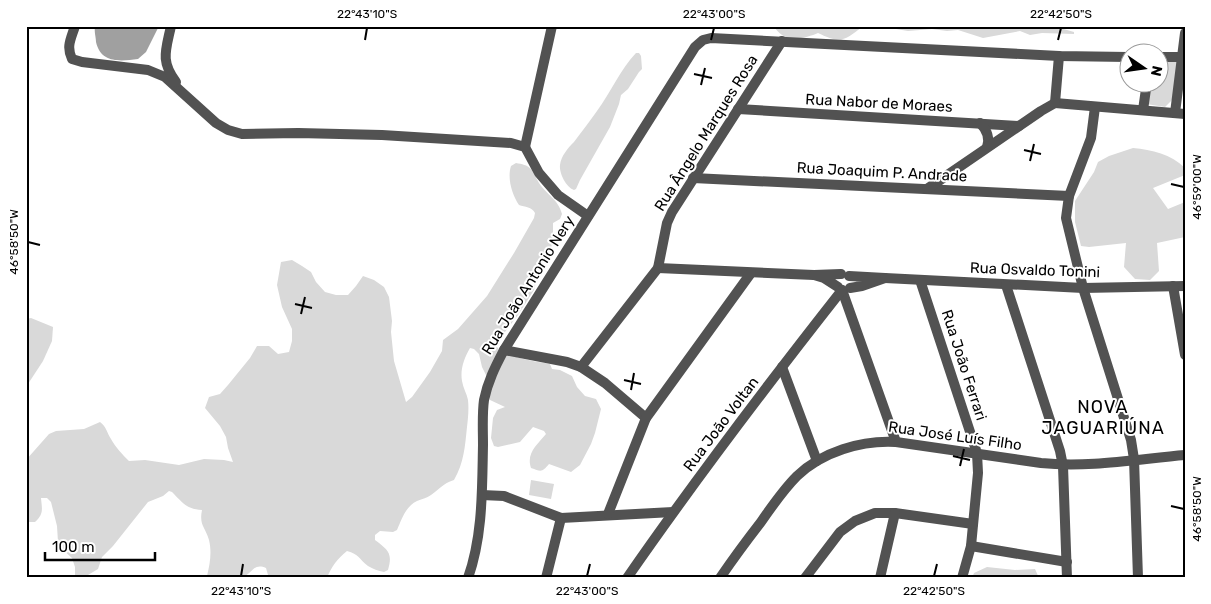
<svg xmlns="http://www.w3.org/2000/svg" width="1211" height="604" font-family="Rubik,sans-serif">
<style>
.green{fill:#d9d9d9}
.water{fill:#a0a0a0}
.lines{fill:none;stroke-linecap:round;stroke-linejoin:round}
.minor{stroke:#525252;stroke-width:10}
.ticks{fill:none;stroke:#000;stroke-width:2}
.labels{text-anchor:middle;stroke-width:4;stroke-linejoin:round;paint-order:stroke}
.street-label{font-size:15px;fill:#000;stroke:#fff}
.quarter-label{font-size:18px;letter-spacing:1px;fill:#000;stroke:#fff}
.neatline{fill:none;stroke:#000;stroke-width:2}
.ticks-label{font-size:12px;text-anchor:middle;fill:#000}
</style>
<rect width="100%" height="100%" fill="#fff"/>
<g class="green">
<path d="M773,26H863C844,41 841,44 818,33C809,37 791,42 782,35C779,33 776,29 773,26Z"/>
<path d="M878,26H1053L1074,32V34L1042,33L1030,35L1020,31L983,38L958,30L947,31L932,29L908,31Z"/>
<path d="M636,53H639L641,56L642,69L639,72L628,89L621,95L619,104L610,127L580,180L576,189L574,190C566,187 559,173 560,165C561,156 568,148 574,142C582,131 590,121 597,111C611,92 620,70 636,53Z"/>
<path d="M1159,61L1179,62L1172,100L1165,107L1146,104L1149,83L1158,82Z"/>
<path d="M1133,148C1152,150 1171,154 1185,168V175L1153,188L1168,209L1185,202V237L1157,243L1159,271L1150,280L1135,279L1124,267L1126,243L1089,247L1081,246L1075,222V201L1094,172L1098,162L1109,156Z"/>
<path d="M516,163C522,164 527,165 531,169C534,173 536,178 539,183C547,195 558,199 562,214L560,219L553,223V240L549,256L538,274L534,290L518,315L498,341L496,346C504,357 537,362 550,364L552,369L560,370L572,376L577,387L585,396L596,399L601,409L595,433L591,444L580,465L571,472L549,464C542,472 542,472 531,468C526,453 537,445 546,434L544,431L533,427L520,442L498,447L494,446L491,438L493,418L497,410L505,407L490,400L489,396L490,383L482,367L479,354L474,349L470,348C464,358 460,370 462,381C463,388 467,394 468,400C469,409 468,419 467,427C465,446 464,463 454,480C442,484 441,488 431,495C427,498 421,499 417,501C405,507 402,519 397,530L393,532L380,531L375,535V540C388,550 393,553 388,570L384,572C378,571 373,569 368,566C359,559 359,554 347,551C338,558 331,567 327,578H267L268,575L266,568C253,562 252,575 241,578C233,580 217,578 208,578L207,576C210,564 212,552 209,540C205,526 199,526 202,510C186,509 183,503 172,492L169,491L163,496L148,502L113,546L102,557L98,569L88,575L81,578H75V567L72,558L62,549L58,542L57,526L51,502L47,498H41C42,509 44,514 35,522H29L26,519V460L49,434L56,431L84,429L100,422C106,426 107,433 111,439C116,448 122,454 129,461L145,460L179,465L204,459L224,460L233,462L228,448L226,437L220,426L205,408L209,397L220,394L228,385L250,358L257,346H269L278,354L289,352L292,341V329L282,307L277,285L281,262L292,260L302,266L311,272L316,282L325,292L336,295H348L356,286L363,276L374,280L384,287L389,297L392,321L391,332L394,361L406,402L412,397L430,372L442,351L443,340L458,329L487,296L514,253L534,218L535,213C532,207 525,207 519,205C512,195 507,178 511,166Z"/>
<path d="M31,318L53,327L52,341L43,361L26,387V319Z"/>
<path d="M531,480L554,484L551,499L529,495Z"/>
<path d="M987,567L1015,570L1035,569L1039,578H972L974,573Z"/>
</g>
<path class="water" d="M95,26H159L146,52L138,59C121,61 101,64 96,42C96,37 94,32 95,26Z"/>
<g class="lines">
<g class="minor">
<path d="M75,26C71,39 66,46 72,59L82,62L148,70L165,77L216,123L228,130L242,134L298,133L382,135L511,143L525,147L539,173L558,195L588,216"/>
<path d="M171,26C166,50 160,61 176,82"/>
<path d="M1158,57H1181"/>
<path d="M1055,103L1185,114"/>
<path d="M1055,103L1059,56"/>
<path d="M1095,107L1091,138L1069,196L1066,218L1083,288L1131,440L1134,459L1138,578"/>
<path d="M738,109L1019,126"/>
<path d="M1143,110L1147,82"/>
<path d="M1175,113L1185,33"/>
<path d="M980,123C987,130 990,138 987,147"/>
<path d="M525,147L552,26"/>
<path d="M693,178L1069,196"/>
<path d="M927,189L1041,111L1055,103"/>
<path d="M658,268L814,275"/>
<path d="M849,276L885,278L862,286L850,288"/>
<path d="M885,278L1083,288L1185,286"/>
<path d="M920,280L977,453L978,473L971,546L962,578"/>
<path d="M1006,285L1060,451L1063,466L1067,578"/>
<path d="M1173,286L1185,355"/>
<path d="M838,287L824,278L814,275L841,274"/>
<path d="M842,290L896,442"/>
<path d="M504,350L567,362L581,367L605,383L646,418"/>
<path d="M581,367L658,268L667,223L672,212L782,41"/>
<path d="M782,367L817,461"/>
<path d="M482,495L504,496L561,518L673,512"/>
<path d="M608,514L646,418L751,273"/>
<path d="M971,546L1067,562"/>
<path d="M468,578C483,535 482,490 483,445C483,431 482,414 484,400C488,381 495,367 504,350L695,47L703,40L711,38L1059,56L1128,57"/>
<path d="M546,578L561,518"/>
<path d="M627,578C695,480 768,384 842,290"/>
<path d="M720,578C733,559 747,540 761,522C772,506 783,490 797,476C822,452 861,440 896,442L1041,463C1088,468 1138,459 1185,455"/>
<path d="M805,578L840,532L855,521L875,513H895L973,524"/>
<path d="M880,578L895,513"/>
</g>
</g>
<path class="ticks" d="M365,40L367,28M711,40L714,28M1058,40L1061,28M694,74L712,78M701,85L705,68M1024,150L1041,154M1030,161L1034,144M1171,184L1184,187M28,242L40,245M295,304L312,308M301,314L305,297M624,380L641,384M631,390L634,373M953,456L970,460M960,466L964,449M1171,506L1184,509M241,576L243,564M587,576L590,564M934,576L937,564"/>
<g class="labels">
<g class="street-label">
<text transform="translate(879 103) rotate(3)" y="5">Rua Nabor de Moraes</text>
<text transform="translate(706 133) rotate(-58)" y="5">Rua Ângelo Marques Rosa</text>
<text transform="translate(882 172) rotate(3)" y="5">Rua Joaquim P. Andrade</text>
<text transform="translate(1035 270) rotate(2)" y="5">Rua Osvaldo Tonini</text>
<text transform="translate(528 285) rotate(-58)" y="5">Rua João Antonio Nery</text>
<text transform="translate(964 365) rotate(72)" y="5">Rua João Ferrari</text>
<text transform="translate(721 424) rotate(-53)" y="5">Rua João Voltan</text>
<text transform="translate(955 436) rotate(8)" y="5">Rua José Luís Filho</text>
</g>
<g class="quarter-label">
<text x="1103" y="413">NOVA<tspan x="1103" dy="21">JAGUARIÚNA</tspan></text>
</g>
</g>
<rect width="1211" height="604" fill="none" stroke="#ffffff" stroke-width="55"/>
<g transform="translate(1144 68) rotate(103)"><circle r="24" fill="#ffffff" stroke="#999999"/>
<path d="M0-4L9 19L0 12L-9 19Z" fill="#000000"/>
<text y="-8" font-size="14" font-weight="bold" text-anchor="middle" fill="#000000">N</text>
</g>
<path d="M45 552v8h110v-8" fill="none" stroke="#000000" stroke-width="2.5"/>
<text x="52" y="552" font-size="15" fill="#000000" stroke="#ffffff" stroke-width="4" paint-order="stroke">100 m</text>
<rect x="28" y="28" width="1156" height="548" class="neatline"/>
<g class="ticks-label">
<text x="367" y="18">22°43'10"S</text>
<text x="714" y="18">22°43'00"S</text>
<text x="1061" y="18">22°42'50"S</text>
<text transform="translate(1197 187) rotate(-90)" y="4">46°59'00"W</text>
<text transform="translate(14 242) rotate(-90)" y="4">46°58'50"W</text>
<text transform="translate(1197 509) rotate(-90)" y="4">46°58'50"W</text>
<text x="241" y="595">22°43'10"S</text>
<text x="587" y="595">22°43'00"S</text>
<text x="934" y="595">22°42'50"S</text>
</g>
</svg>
